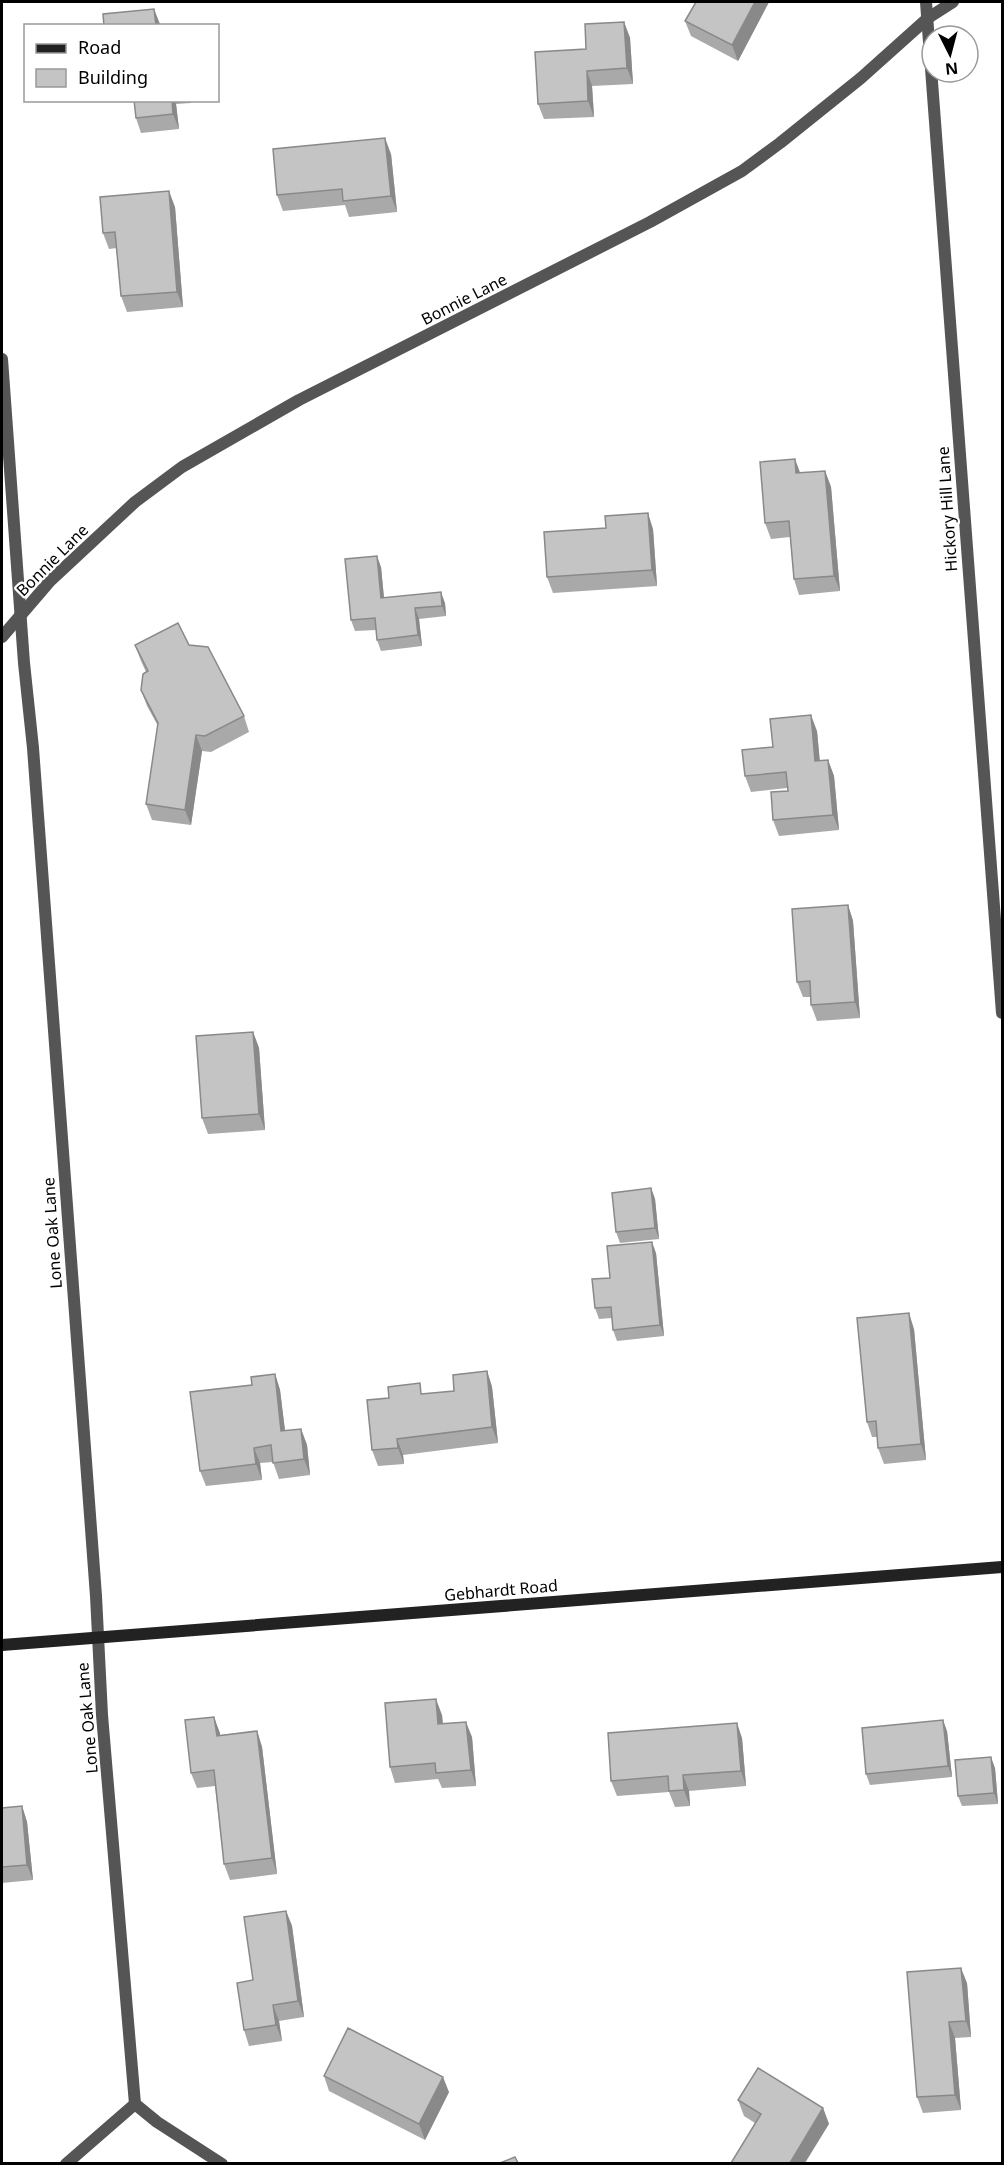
<svg xmlns="http://www.w3.org/2000/svg" width="1004" height="2165" font-family="'Noto Sans',sans-serif">
<style>
.lines{fill:none;stroke-linecap:round;stroke-linejoin:round}
.street{stroke:#555;stroke-width:12}
.secondary{stroke:#222;stroke-width:12}
.wall{fill:#a9a9a9}
.shaded-wall{fill:#898989}
.building{fill:#c4c4c4;stroke:#898989;stroke-width:1.5}
.labels{text-anchor:middle;stroke-width:4.5;stroke-linejoin:round;paint-order:stroke}
.street-label{font-size:16px;fill:#000;stroke:#fff}
</style>
<rect width="100%" height="100%" fill="#fff"/>
<g class="lines">
<g class="street">
<path d="M926,2L1002,1013"/>
<path d="M2,359L24,663L33,748L96,1596L102,1715L135,2104"/>
<path d="M2,637L50,581L135,502L182,467L299,400L650,222L742,171L780,143L861,78L928,18L953,2"/>
<path d="M135,2104L157,2122L222,2164"/>
<path d="M66,2164L135,2104"/>
</g>
<path class="secondary" d="M2,1645L1002,1567"/>
</g>
<g class="wall">
<path d="M696,2H769L738,61L691,36L685,21Z"/>
<path d="M624,22L630,38L633,84L592,86L594,117L544,119L538,104L586,49Z"/>
<path d="M134,100H191V103L176,104L179,129L141,133L136,118Z"/>
<path d="M391,154L397,212L349,217L345,205L283,211L277,195Z"/>
<path d="M175,207L183,307L127,312L121,296L117,248L109,249L103,233Z"/>
<path d="M825,471L831,487L840,591L799,595L794,579L790,537L771,539L765,523L800,473Z"/>
<path d="M606,528L653,529L657,586L553,593L547,577Z"/>
<path d="M381,567L384,598L445,603L446,616L419,619L422,646L381,651L377,640L376,630L355,631L351,620Z"/>
<path d="M135,645H189L244,716L249,732L211,752L202,751L191,825L152,820L146,804L158,726L147,706L141,690L146,672L141,661Z"/>
<path d="M817,731L820,761L828,760L834,776L839,830L779,836L773,820L788,791L787,788L751,792L745,776L773,747Z"/>
<path d="M848,905L853,921L860,1018L817,1021L811,1005V997H803L797,982Z"/>
<path d="M253,1032L259,1048L265,1130L208,1134L202,1118Z"/>
<path d="M651,1188L655,1199L659,1239L620,1243L616,1232Z"/>
<path d="M656,1253L664,1336L617,1341L613,1330L612,1318L599,1319L595,1308L610,1278Z"/>
<path d="M914,1329L926,1460L884,1464L878,1448L877,1437H872L867,1422Z"/>
<path d="M487,1371L492,1387L498,1443L403,1455L404,1464L378,1466L372,1450L389,1398L454,1391Z"/>
<path d="M275,1374L280,1390L285,1431L301,1429L307,1445L310,1475L279,1479L273,1462L260,1463L262,1480L206,1486L200,1471L252,1385Z"/>
<path d="M442,1715L443,1724L472,1737L476,1786L442,1788L438,1779L395,1783L390,1767Z"/>
<path d="M257,1731L262,1747L277,1874L230,1880L224,1864L215,1786L197,1788L191,1773L220,1733V1735Z"/>
<path d="M947,1731L952,1777L870,1785L866,1774Z"/>
<path d="M742,1738L746,1786L689,1791L690,1806L675,1807L669,1792L617,1796L611,1781Z"/>
<path d="M995,1768L998,1804L962,1806L958,1796Z"/>
<path d="M22,1806L27,1822L33,1880L2,1883V1808Z"/>
<path d="M286,1911L292,1926L304,2017L279,2021L282,2041L249,2046L244,2030L253,1980Z"/>
<path d="M967,1983L971,2037L955,2038L961,2110L923,2113L917,2097Z"/>
<path d="M324,2076L449,2092L425,2140L329,2091Z"/>
<path d="M738,2100L823,2108L829,2124L755,2123L744,2116Z"/>
</g>
<g class="shaded-wall">
<path d="M755,2H769L738,61L732,45Z"/>
<path d="M154,9L160,24V26H156Z"/>
<path d="M624,22L630,38L633,84L627,68Z"/>
<path d="M587,71L592,86L594,117L588,101Z"/>
<path d="M172,100H175L176,104L179,129L173,114Z"/>
<path d="M385,138L391,154L397,212L391,196Z"/>
<path d="M169,191L175,207L183,307L177,292Z"/>
<path d="M795,459L801,475L796,473Z"/>
<path d="M825,471L831,487L840,591L834,576Z"/>
<path d="M648,513L653,529L657,586L652,570Z"/>
<path d="M377,556L381,567L385,609L381,598Z"/>
<path d="M441,592L445,603L446,616L442,606Z"/>
<path d="M415,608L419,619L422,646L418,635Z"/>
<path d="M811,715L817,731L821,777L815,761Z"/>
<path d="M196,735L202,751L191,825L185,810Z"/>
<path d="M828,760L834,776L839,830L833,815Z"/>
<path d="M848,905L853,921L860,1018L855,1002Z"/>
<path d="M253,1032L259,1048L265,1130L259,1114Z"/>
<path d="M651,1188L655,1199L659,1239L655,1228Z"/>
<path d="M652,1242L656,1253L664,1336L660,1325Z"/>
<path d="M909,1313L914,1329L926,1460L921,1444Z"/>
<path d="M487,1371L492,1387L498,1443L492,1427Z"/>
<path d="M275,1374L280,1390L287,1447L281,1431Z"/>
<path d="M301,1429L307,1445L310,1475L304,1459Z"/>
<path d="M397,1439L403,1455L404,1464L398,1448Z"/>
<path d="M254,1448L260,1463L262,1480L256,1464Z"/>
<path d="M436,1699L442,1715L444,1740L438,1724Z"/>
<path d="M214,1717L220,1733L222,1752L217,1736Z"/>
<path d="M943,1720L947,1731L952,1777L948,1766Z"/>
<path d="M466,1722L472,1737L476,1786L471,1770Z"/>
<path d="M737,1723L742,1738L746,1786L741,1771Z"/>
<path d="M257,1731L262,1747L277,1874L272,1858Z"/>
<path d="M991,1757L995,1768L998,1804L994,1793Z"/>
<path d="M683,1775L689,1791L690,1806L684,1790Z"/>
<path d="M22,1806L27,1822L33,1880L27,1865Z"/>
<path d="M286,1911L292,1926L304,2017L298,2001Z"/>
<path d="M961,1968L967,1983L971,2037L966,2021Z"/>
<path d="M273,2005L279,2021L282,2041L276,2025Z"/>
<path d="M949,2022L955,2038L961,2110L955,2095Z"/>
<path d="M443,2077L449,2092L425,2140L419,2124Z"/>
<path d="M823,2108L829,2124L805,2163H790Z"/>
</g>
<g class="building">
<path d="M696,2H755L732,45L685,21Z"/>
<path d="M154,9L156,26H104L103,14Z"/>
<path d="M624,22L627,68L587,71L588,101L538,104L535,52L586,49L585,24Z"/>
<path d="M134,100H172L173,114L136,118Z"/>
<path d="M385,138L391,196L343,201L342,189L277,195L273,149Z"/>
<path d="M169,191L177,292L121,296L115,232L103,233L100,197Z"/>
<path d="M795,459L796,473L825,471L834,576L794,579L789,521L765,523L760,462Z"/>
<path d="M648,513L652,570L547,577L544,532L606,528L605,516Z"/>
<path d="M377,556L381,598L441,592L442,606L415,608L418,635L377,640L375,618L351,620L345,559Z"/>
<path d="M178,623L189,645L208,647L244,716L205,736L196,735L185,810L146,804L158,723L141,690L143,674L148,671L135,645Z"/>
<path d="M811,715L815,761L828,760L833,815L773,820L771,792L788,791L786,772L745,776L742,750L773,747L770,719Z"/>
<path d="M848,905L855,1002L811,1005L810,981L797,982L792,909Z"/>
<path d="M253,1032L259,1114L202,1118L196,1036Z"/>
<path d="M651,1188L655,1228L616,1232L612,1193Z"/>
<path d="M652,1242L660,1325L613,1330L611,1307L595,1308L592,1279L610,1278L607,1246Z"/>
<path d="M909,1313L921,1444L878,1448L876,1421L867,1422L857,1318Z"/>
<path d="M487,1371L492,1427L397,1439L398,1448L372,1450L367,1400L389,1398L388,1387L420,1383L421,1394L454,1391L453,1375Z"/>
<path d="M275,1374L281,1431L301,1429L304,1459L273,1463L271,1445L254,1448L256,1464L200,1471L190,1392L252,1385L251,1377Z"/>
<path d="M436,1699L438,1724L466,1722L471,1770L436,1773L435,1763L390,1767L385,1703Z"/>
<path d="M214,1717L217,1736L257,1731L272,1858L224,1864L214,1770L191,1773L185,1720Z"/>
<path d="M943,1720L948,1766L866,1774L862,1728Z"/>
<path d="M737,1723L741,1771L683,1775L684,1790L669,1791L668,1776L611,1781L608,1733Z"/>
<path d="M991,1757L994,1793L958,1796L955,1760Z"/>
<path d="M22,1806L27,1865L2,1867V1808Z"/>
<path d="M286,1911L298,2001L273,2005L276,2025L244,2030L237,1983L253,1980L244,1917Z"/>
<path d="M961,1968L966,2021L949,2022L955,2095L917,2097L907,1972Z"/>
<path d="M348,2028L443,2077L419,2124L324,2076Z"/>
<path d="M758,2068L823,2108L790,2163H731L761,2114L738,2100Z"/>
<path d="M515,2157L518,2163H500Z"/>
</g>
<g class="labels">
<g class="street-label">
<text transform="translate(464 299) rotate(-27)" y="6">Bonnie Lane</text>
<text transform="translate(947 509) rotate(-94)" y="6">Hickory Hill Lane</text>
<text transform="translate(52 560) rotate(-45)" y="6">Bonnie Lane</text>
<text transform="translate(52 1233) rotate(-94)" y="6">Lone Oak Lane</text>
<text transform="translate(501 1590) rotate(-5)" y="6">Gebhardt Road</text>
<text transform="translate(87 1718) rotate(-95)" y="6">Lone Oak Lane</text>
</g>
</g>
<rect width="1004" height="2165" fill="none" stroke="#000000" stroke-width="6"/>
<rect x="24" y="24" width="195" height="78" fill="#ffffff" stroke="#999999" stroke-width="1.5"/>
<rect x="36" y="44" width="30" height="9" fill="#222222" stroke="#999999" stroke-width="1.5"/>
<text x="78" y="54" font-size="18" fill="#000000">Road</text>
<rect x="36" y="69" width="30" height="18" fill="#c4c4c4" stroke="#999999" stroke-width="1.5"/>
<text x="78" y="84" font-size="18" fill="#000000">Building</text>
<g transform="translate(950 54) rotate(174)"><circle r="28" fill="#ffffff" stroke="#999999" stroke-width="1.5"/>
<path d="M0-4.5L10 22L0 15L-10 22Z" fill="#000000"/>
<text y="-9" font-size="16" font-weight="bold" text-anchor="middle" fill="#000000">N</text>
</g>
</svg>
